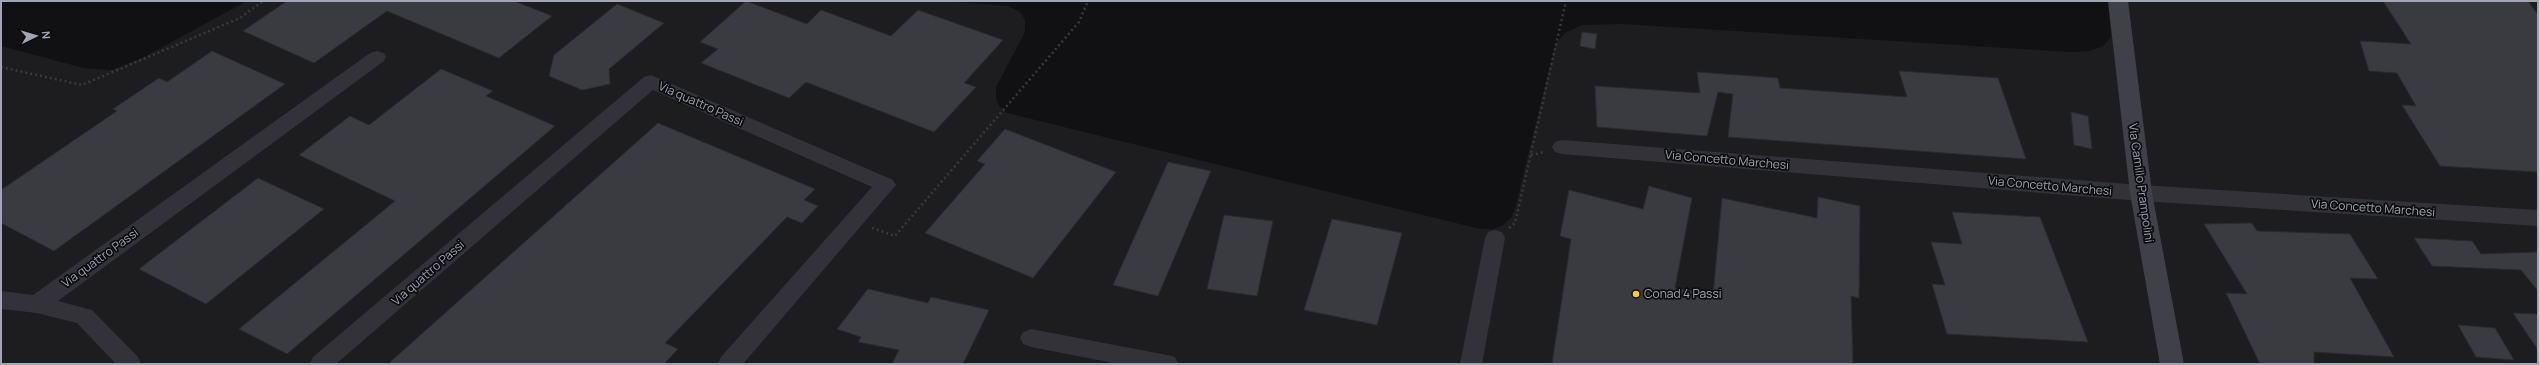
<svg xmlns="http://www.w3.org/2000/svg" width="2539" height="365" font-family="Manrope,sans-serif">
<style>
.built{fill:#1d1d20}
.building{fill:#3a3b41;stroke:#2b2b2f}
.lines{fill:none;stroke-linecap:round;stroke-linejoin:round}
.path{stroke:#38393f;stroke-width:2.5;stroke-dasharray:2 3;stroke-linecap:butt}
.minor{fill:#323238;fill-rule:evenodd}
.secondary{fill:#404148;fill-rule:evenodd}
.poi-dot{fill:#ffcc1d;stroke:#0c0c0e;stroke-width:1.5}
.labels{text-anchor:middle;stroke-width:3.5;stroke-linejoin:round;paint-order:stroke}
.street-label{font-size:12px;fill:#a1a5b5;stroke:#0c0c0e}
.poi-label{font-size:12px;fill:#a1a5b5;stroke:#0c0c0e;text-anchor:start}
</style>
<rect width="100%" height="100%" fill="#111113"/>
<path class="built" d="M247,1H945L1008,6L1020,12L1025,20V32L996,87V97L999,106L1007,113L1480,229H1493L1503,225L1511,218L1515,209L1555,45L1565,33L1582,25L1623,24L2070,52L2090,51L2103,46L2111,37L2108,1H2538V364H1V46L84,68L111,70L144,57Z"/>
<g class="building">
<path d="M287,1H514L552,16L499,58L387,11L314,63L243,31Z"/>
<path d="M746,1L807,24L821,10L891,36L918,10L1003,40L964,83L976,87L934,132L806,82L789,98L701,63L718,49L700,42Z"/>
<path d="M2383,1H2528L2538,15V172L2440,166L2402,105L2416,106L2397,73L2369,71L2360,41L2411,44Z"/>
<path d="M617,4L664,23L609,69L610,84L582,90L549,76L554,55Z"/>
<path d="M1582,32L1597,34L1595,49L1580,46Z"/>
<path d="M212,51L285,84L54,251L1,223V190L117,111L113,109L159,78L167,82Z"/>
<path d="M441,69L493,91L486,96L555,126L287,354L239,329L395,201L299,155L350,116L369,125Z"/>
<path d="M1899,71L1998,78L2026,159L1728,137L1733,94L1718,92L1707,136L1597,127L1595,86L1700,93L1697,72L1778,78L1780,88L1907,97Z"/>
<path d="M2071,112L2088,116L2092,149L2074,145Z"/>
<path d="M658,123L815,189L804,200L818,206L802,223L787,217L665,343L678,349L664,364H388Z"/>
<path d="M1005,129L1116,172L1033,278L925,233L985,164L977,161Z"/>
<path d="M1168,162L1211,171L1158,296L1113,285Z"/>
<path d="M258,178L324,209L206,304L139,269Z"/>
<path d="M1649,186L1692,198L1675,288L1713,295L1722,198L1817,218L1818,197L1860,206L1859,298L1851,296L1853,364H1552L1571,239L1560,236L1569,190L1643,209Z"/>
<path d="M1952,212L2040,217L2088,342L1947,334L1932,284L1945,285L1931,242L1962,244Z"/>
<path d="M1224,215L1273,221L1257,296L1207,289Z"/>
<path d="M1332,219L1402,233L1377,325L1304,310Z"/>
<path d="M2252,223L2257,231L2350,234L2378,279L2350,278L2394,357L2314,352V364H2260L2226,293L2247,294L2204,224Z"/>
<path d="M2414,238L2472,241L2481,254L2538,252V291L2521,270L2432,266Z"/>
<path d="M868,289L928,303L931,297L989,310L963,364H892L899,350L858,342L861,337L837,329Z"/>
<path d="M2513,313L2538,314V350Z"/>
<path d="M2458,325L2495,328L2514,360L2476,357Z"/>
</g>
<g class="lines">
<g class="path">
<path d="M1,67L82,85L240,18L263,1"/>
<path d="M1531,155L1544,152"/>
<path d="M872,228L895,236L1079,22L1088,1"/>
<path d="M1509,228L1515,223L1566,1"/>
</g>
<g class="minor">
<path d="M377,51L384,53L386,57L384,61L58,301L92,310L138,357L141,364H116L77,323L37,313L1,309V291L33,295L370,53Z"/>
<path d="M651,75L893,180L896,185L743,364H718L721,357L872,187L653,90L336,364H310L313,357L644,77Z"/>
<path d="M1562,140L2141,185L2538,210V226L2141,201L1562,154L1555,152L1552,147L1555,142Z"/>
<path d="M1495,230L1502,232L1505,238L1482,364H1460L1485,238L1488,232Z"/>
<path d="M1031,329L1167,355L1175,357L1178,364H1119L1031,347L1023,344L1020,338L1023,332Z"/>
</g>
<path class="secondary" d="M2108,1H2128L2152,193L2184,364H2160L2130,193Z"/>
</g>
<circle class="poi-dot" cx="1636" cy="294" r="4"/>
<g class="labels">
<g class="street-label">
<text transform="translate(701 104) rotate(24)" y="4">Via quattro Passi</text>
<text transform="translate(1727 160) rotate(5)" y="4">Via Concetto Marchesi</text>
<text transform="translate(2141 183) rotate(82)" y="4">Via Camillo Prampolini</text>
<text transform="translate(2050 186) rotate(5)" y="4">Via Concetto Marchesi</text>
<text transform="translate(2373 208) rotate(4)" y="4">Via Concetto Marchesi</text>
<text transform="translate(100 258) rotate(-36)" y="4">Via quattro Passi</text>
<text transform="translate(428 273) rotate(-41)" y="4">Via quattro Passi</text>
</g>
<g class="poi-label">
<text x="1644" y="298">Conad 4 Passi</text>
</g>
</g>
<rect width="2539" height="365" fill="none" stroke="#a1a5b5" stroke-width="4"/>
<g transform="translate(36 36) rotate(85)" stroke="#0c0c0e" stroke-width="3" paint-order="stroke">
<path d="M0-3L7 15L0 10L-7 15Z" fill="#a1a5b5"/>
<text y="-6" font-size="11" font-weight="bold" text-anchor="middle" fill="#a1a5b5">N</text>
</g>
</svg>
